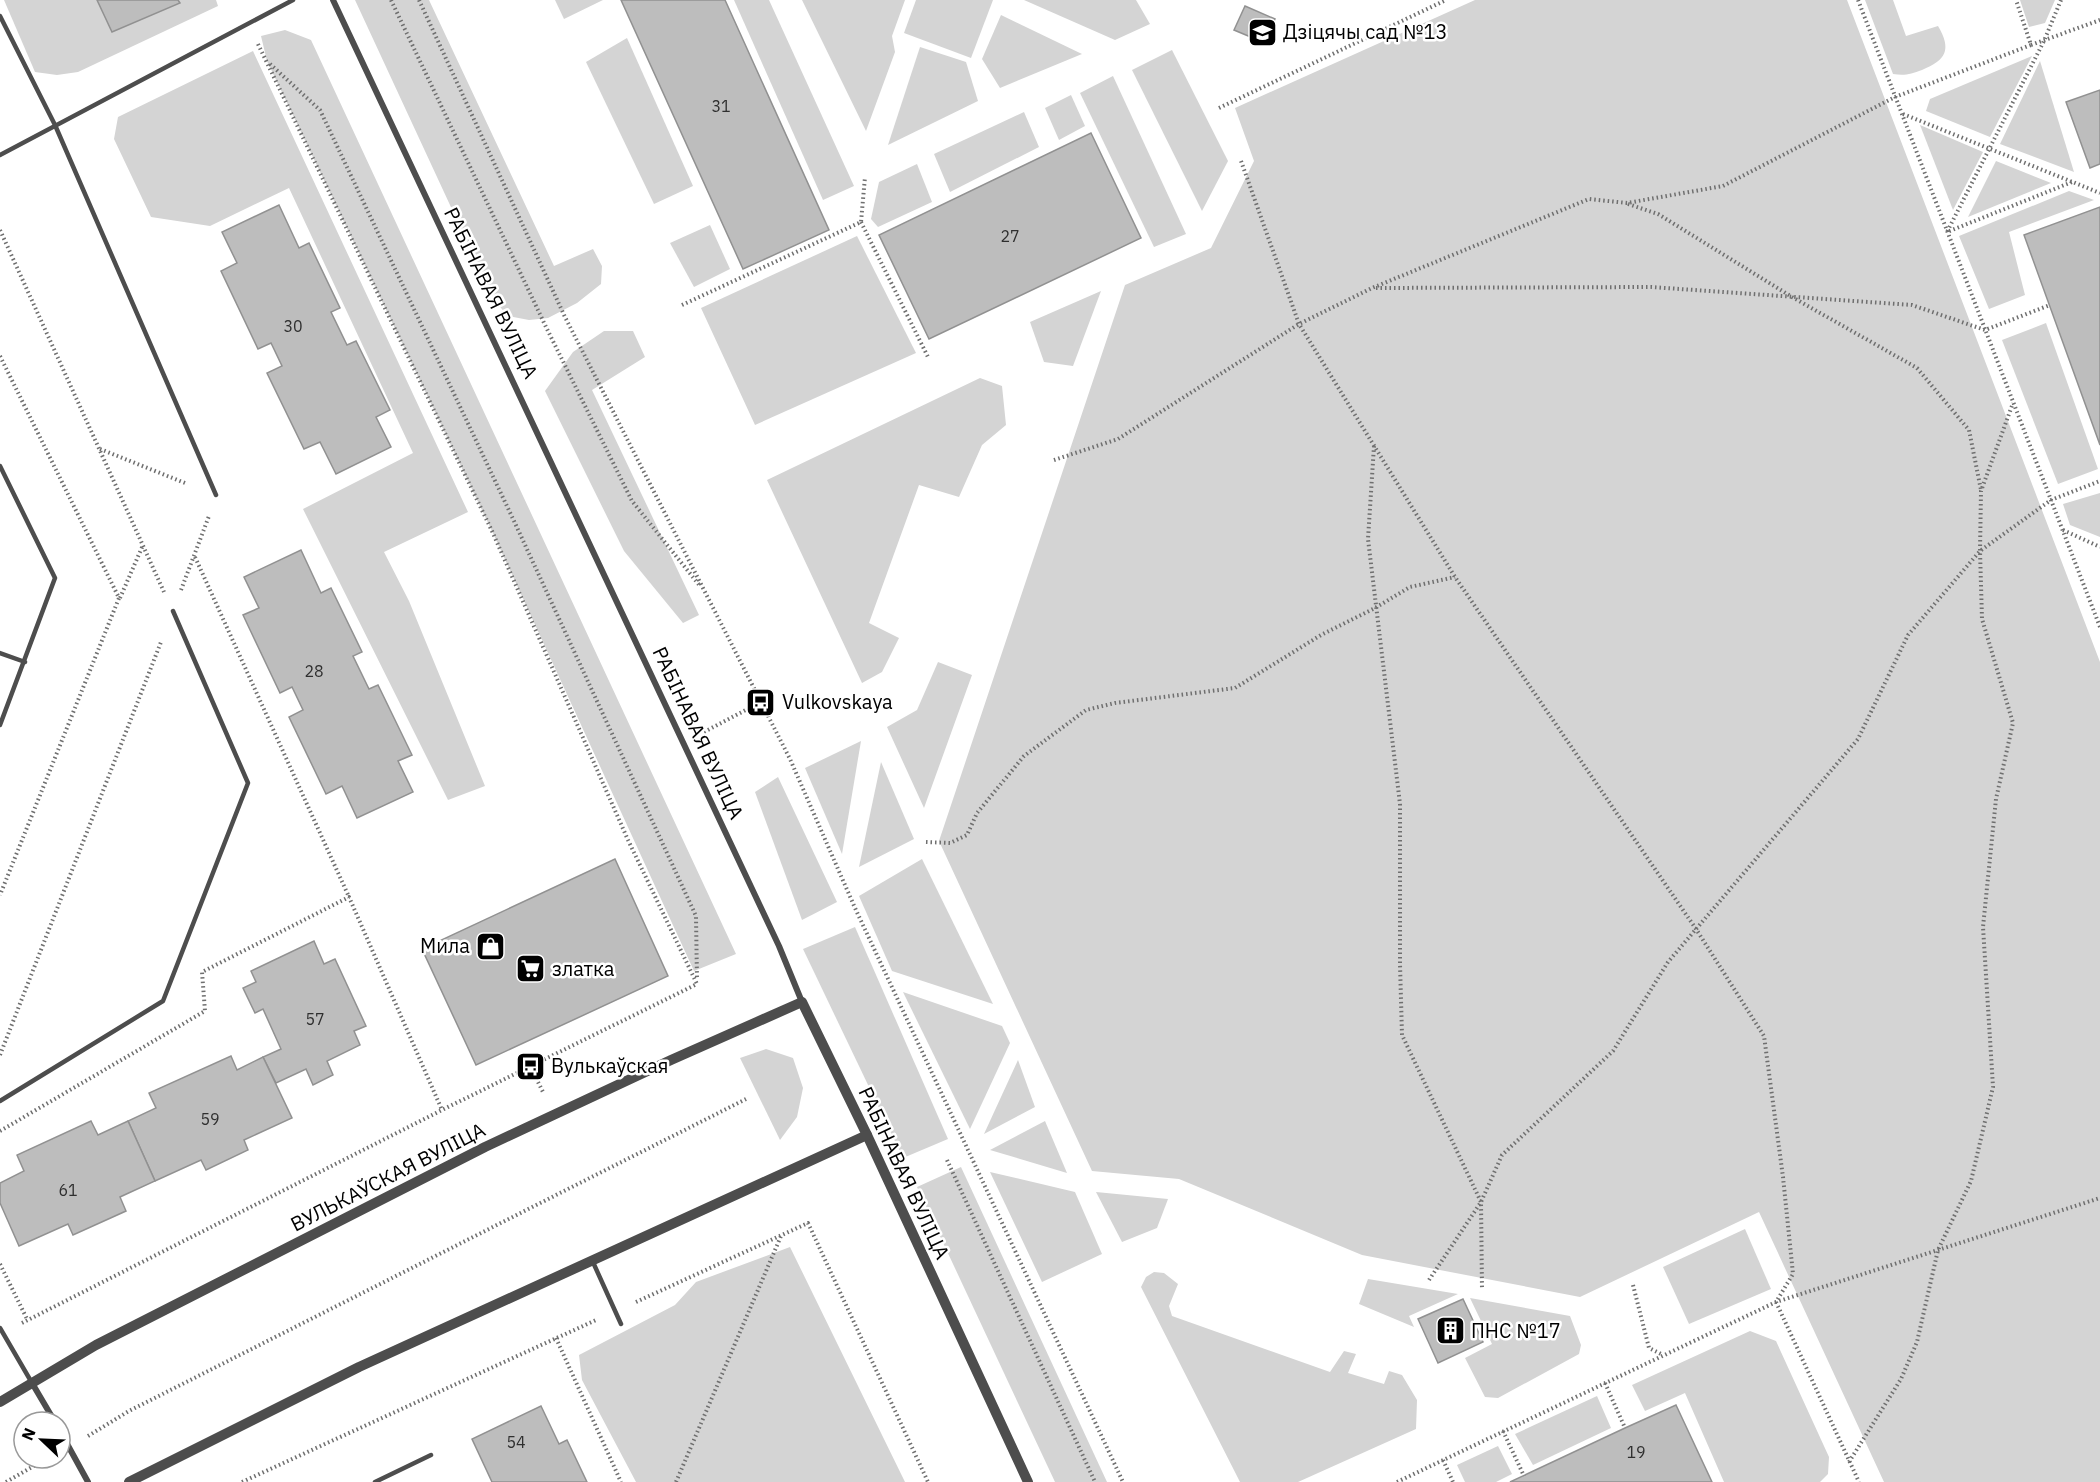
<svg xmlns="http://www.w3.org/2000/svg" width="2100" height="1482" font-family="'IBM Plex Sans',sans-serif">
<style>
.green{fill:#d4d4d4}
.building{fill:#bdbdbd;stroke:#919191;stroke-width:1.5}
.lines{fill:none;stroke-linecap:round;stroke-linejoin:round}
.path{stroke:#6f6f6f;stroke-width:4;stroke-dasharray:1.5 3;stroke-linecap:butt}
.service{stroke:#4d4d4d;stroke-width:4.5}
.minor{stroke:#4d4d4d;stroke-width:6}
.tertiary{stroke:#4d4d4d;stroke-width:10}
.labels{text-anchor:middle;stroke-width:5;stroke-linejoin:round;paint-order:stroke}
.number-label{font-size:16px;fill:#2f2f2f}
.poi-label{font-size:20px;fill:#000;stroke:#fff;text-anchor:start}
.street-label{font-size:20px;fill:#000;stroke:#fff}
</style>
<rect width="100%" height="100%" fill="#fff"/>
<g class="green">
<path d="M4,0H216L218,6L78,72L57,75L35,72Z"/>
<path d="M355,0H429L554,266L593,249L602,266L601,284L577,303L548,318L529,320L508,316L494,300Z"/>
<path d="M555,0H603L564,19Z"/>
<path d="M734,0H769L854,186L823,200Z"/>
<path d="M802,0H905L892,36L895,52L866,131Z"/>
<path d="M916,0H993L971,58L904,33Z"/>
<path d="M1024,0H1136L1150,24L1115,40Z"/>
<path d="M1475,0H1847L2100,662V1482H1884L1759,1212L1580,1297L1362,1255L1179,1179L1092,1171L939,841L1125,285L1211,248L1254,161L1235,108Z"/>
<path d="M1865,0H1893L1906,36L1938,26C1952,50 1946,60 1922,70C1911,74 1905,76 1893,74Z"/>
<path d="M2020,0H2055L2045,23L2029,27Z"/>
<path d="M1001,15L1082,54L1000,88L982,59Z"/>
<path d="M285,30L311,40L736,954L694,971L492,531L267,61L261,36Z"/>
<path d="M627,38L693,186L654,204L586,62Z"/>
<path d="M920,47L966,62L978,101L888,145Z"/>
<path d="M1172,50L1228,161L1202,211L1132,70Z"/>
<path d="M253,51L468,512L384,552L409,601L485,786L448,800L303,509L413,453L289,188L210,226L151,217L114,139L118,117Z"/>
<path d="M2032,56L1990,137L1926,111L1930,99Z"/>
<path d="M2040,61L2074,172L2000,144Z"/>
<path d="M1113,76L1186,234L1154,247L1080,93Z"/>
<path d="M1071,95L1085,126L1059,140L1045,108Z"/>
<path d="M1024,112L1039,147L950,192L934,154Z"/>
<path d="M1920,125L1983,152L1953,210Z"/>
<path d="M1996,161L2051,183L1968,217Z"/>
<path d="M917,164L932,202L878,227L871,219L879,182Z"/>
<path d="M2069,191L2094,200L2009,232L2025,295L1989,309L1959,236Z"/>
<path d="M710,225L730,269L694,287L670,243Z"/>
<path d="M857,236L916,353L755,425L701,308Z"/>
<path d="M1101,291L1073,366L1044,362L1030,322Z"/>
<path d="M2046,323L2098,469L2058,484L2002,340Z"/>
<path d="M604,331H633L645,357L592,390L699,615L683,623L624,551L545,391L573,352Z"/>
<path d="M980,378L1002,386L1006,425L982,445L959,497L919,485L869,623L899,638L882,672L862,683L767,480Z"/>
<path d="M2100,493V537L2070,525L2063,504Z"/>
<path d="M938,662L972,675L924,808L887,727L917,710Z"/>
<path d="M861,741L842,854L805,768Z"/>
<path d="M881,762L914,839L859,867Z"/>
<path d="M778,777L837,902L802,920L755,792Z"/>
<path d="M922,859L993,1004L892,971L859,896Z"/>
<path d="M855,927L948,1139L903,1158L803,949Z"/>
<path d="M903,992L1002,1026L1010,1043L970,1129Z"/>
<path d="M766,1049L793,1058L803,1088L797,1117L780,1140L740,1058Z"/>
<path d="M1018,1060L1035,1107L984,1134Z"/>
<path d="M1045,1121L1067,1173L990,1150Z"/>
<path d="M961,1167L1107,1482H1055L917,1187Z"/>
<path d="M990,1172L1075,1192L1102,1254L1042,1282Z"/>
<path d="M1096,1192L1168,1199L1157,1228L1122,1242Z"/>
<path d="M1745,1229L1771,1289L1689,1324L1663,1267Z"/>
<path d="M790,1247L905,1482H636L582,1380L579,1355L675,1305L696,1282Z"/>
<path d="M1154,1272L1164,1273L1178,1284L1169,1306L1172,1316L1330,1372L1344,1351L1356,1354L1348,1373L1384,1384L1389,1371L1402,1375L1417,1400L1416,1429L1298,1482H1240L1141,1287L1146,1277Z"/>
<path d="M1368,1279L1458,1294L1409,1316L1414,1327L1359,1304Z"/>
<path d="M1470,1298L1570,1316L1581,1345L1579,1354L1498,1398L1485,1397L1465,1358L1492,1344Z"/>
<path d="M1750,1331L1776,1341L1829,1457L1828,1474L1820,1482H1724L1685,1393L1645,1411L1632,1385Z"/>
<path d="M1597,1396L1611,1428L1533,1465L1515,1434Z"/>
<path d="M1498,1446L1512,1474L1496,1482H1465L1457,1465Z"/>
</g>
<g class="building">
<path d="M97,0H178L180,3L112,32Z"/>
<path d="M621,0H725L829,230L743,269Z"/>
<path d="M1245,6L1275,19L1265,43L1234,30Z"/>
<path d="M2100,90V164L2090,168L2066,102Z"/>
<path d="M1091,133L1141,238L929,339L879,235Z"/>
<path d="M279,205L299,248L309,243L340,308L331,312L347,345L356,341L390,410L376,417L391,447L336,474L320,442L304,449L267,373L282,366L271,343L258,349L221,271L237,263L222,232Z"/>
<path d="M2100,207V445L2024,235Z"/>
<path d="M301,550L321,593L331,588L362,652L353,656L369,689L378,685L412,755L398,761L413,792L357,818L342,786L326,794L289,717L303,710L292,687L280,693L243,615L259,608L244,577Z"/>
<path d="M615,859L668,976L476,1065L422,949Z"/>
<path d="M314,941L324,964L335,959L366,1026L354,1031L360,1045L327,1061L333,1075L313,1085L306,1069L276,1083L263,1057L281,1049L263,1009L255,1013L243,988L256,982L251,971Z"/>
<path d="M231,1056L237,1070L263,1057L292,1118L244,1140L248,1150L206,1170L201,1160L155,1181L128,1121L156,1108L149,1093Z"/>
<path d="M91,1121L98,1135L128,1121L155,1181L120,1197L126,1211L73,1235L68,1224L19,1246L0,1203V1183L24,1171L17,1155Z"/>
<path d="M1463,1299L1483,1342L1438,1363L1418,1319Z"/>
<path d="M1676,1405L1712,1482H1510L1625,1428Z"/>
<path d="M541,1406L559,1444L567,1440L587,1482H492L472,1439Z"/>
</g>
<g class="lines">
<g class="path">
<path d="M391,0L546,327L632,501L700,586"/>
<path d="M419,0L565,317L790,759L855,908L1123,1482"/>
<path d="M1858,0L2100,627"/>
<path d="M2061,0L2044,41L1947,232L2072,182"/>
<path d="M258,44L492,531L628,840L697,984"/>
<path d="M2031,45L2100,20"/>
<path d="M270,64L320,110L514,521L696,916L697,980"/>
<path d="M1219,108L1446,0"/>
<path d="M1903,114L2100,193"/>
<path d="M1241,161L1299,324L1455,577L1696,929L1764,1036L1783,1177L1793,1274L1776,1302"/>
<path d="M1628,204L1658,214L1792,297L1917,368L1969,430L1981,490"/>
<path d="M861,222L929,359"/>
<path d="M0,230L164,592"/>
<path d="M1376,288L1651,287L1912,305L1985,330L2050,305"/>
<path d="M682,305L861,222L865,177"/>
<path d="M0,356L119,598L0,895"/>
<path d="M1374,446L1368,539L1400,804V964L1402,1035L1481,1202L1482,1290"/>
<path d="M100,449L185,483"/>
<path d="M1054,460L1118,439L1299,324L1372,288L1589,199L1627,203L1723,186L1895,97L2031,45L2016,0"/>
<path d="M2063,530L2100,547"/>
<path d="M195,557L349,897"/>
<path d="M181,590L209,516"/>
<path d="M120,598L143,545"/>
<path d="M704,732L761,702"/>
<path d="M926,842L950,843L967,835L977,813L1024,756L1086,710L1115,703L1235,688L1321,635L1375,608L1410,587L1455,577"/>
<path d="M0,1055L161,642"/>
<path d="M530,1066L543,1092"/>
<path d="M0,1131L205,1011L202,972L349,897L442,1110"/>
<path d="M947,1160L1095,1482"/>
<path d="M0,1264L27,1319"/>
<path d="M1429,1280L1481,1202L1502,1155L1613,1051L1668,962L1858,739L1908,635L1980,551L2051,500L2100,481"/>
<path d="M1633,1285L1649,1348L1663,1355"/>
<path d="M636,1302L808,1223L928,1482"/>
<path d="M1776,1302L1859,1482"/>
<path d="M22,1323L442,1110L697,984"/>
<path d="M556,1338L621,1482"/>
<path d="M1605,1383L1625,1428"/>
<path d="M1503,1431L1524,1476"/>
<path d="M88,1436L129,1411L746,1099"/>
<path d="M1443,1460L1453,1482"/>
<path d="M1849,1462L1901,1379L1917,1342L1938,1250L1971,1181L1993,1087L1983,927L1996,799L2013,723L1982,619L1980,551L1981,491L2013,403"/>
<path d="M6,1482L48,1458"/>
<path d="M242,1482L596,1320"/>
<path d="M676,1482L781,1236"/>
<path d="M1397,1482L1776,1302L2100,1198"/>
</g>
<g class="service">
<path d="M0,16L55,125L216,495"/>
<path d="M0,155L293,0"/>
<path d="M0,466L55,578L0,725"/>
<path d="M0,653L25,662"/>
<path d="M0,1101L163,1001L248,783L173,611"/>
<path d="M592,1260L621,1324"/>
<path d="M0,1328L32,1383"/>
<path d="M375,1482L431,1455"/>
</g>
<g class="minor">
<path d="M333,0L779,946L802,1002"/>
<path d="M32,1383L55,1422"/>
<path d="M60,1431L88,1482"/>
</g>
<g class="tertiary">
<path d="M0,1402L96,1345L485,1147L671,1060L802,1002L867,1135L1028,1482"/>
<path d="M129,1482L359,1367L867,1135"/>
</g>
</g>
<defs>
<symbol id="school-square" viewBox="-11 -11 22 22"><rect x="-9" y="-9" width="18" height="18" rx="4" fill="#000" stroke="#fff"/><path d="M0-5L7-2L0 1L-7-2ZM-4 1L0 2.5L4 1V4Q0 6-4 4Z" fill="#fff"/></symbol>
<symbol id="bus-square" viewBox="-11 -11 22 22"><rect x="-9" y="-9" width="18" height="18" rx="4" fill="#000" stroke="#fff"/><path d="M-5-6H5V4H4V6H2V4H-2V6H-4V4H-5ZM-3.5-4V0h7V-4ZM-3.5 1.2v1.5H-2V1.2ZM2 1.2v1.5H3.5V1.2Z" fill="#fff"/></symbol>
<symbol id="shop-square" viewBox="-11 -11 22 22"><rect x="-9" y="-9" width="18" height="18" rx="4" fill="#000" stroke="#fff"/><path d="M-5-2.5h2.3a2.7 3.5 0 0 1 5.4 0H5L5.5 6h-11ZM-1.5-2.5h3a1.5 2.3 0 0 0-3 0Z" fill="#fff"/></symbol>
<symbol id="supermarket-square" viewBox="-11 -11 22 22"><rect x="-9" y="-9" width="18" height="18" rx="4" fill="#000" stroke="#fff"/><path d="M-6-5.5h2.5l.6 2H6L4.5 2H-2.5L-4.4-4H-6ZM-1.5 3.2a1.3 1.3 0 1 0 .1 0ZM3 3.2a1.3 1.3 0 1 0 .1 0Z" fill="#fff"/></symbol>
<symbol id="building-square" viewBox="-11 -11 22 22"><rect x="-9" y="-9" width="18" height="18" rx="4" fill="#000" stroke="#fff"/><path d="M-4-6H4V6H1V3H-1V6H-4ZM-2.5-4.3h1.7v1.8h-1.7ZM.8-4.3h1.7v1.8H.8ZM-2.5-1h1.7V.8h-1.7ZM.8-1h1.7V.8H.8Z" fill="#fff"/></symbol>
</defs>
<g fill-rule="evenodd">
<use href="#school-square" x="1246" y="16" width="33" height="33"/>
<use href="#bus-square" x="744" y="686" width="33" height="33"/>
<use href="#shop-square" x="474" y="930" width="33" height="33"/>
<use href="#supermarket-square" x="514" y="952" width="33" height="33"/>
<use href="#bus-square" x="514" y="1050" width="33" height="33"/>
<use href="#building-square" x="1434" y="1314" width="33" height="33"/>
</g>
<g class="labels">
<g class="number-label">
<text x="721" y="112">31</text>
<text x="1010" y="242">27</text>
<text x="293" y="332">30</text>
<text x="314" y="677">28</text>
<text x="315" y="1025">57</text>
<text x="210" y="1125">59</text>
<text x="68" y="1196">61</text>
<text x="516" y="1448">54</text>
<text x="1636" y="1458">19</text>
</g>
<g class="poi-label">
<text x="1283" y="39">Дзіцячы сад №13</text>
<text x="782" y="709">Vulkovskaya</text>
<text x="470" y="953" text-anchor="end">Мила</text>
<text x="552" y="976">златка</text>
<text x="551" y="1073">Вулькаўская</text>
<text x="1471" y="1338">ПНС №17</text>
</g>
<g class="street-label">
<text transform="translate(491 293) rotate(64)" y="7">РАБІНАВАЯ ВУЛІЦА</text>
<text transform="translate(698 733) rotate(65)" y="7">РАБІНАВАЯ ВУЛІЦА</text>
<text transform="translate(904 1173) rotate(65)" y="7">РАБІНАВАЯ ВУЛІЦА</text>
<text transform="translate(388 1177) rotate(-27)" y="7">ВУЛЬКАЎСКАЯ ВУЛІЦА</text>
</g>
</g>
<g transform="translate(42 1440) rotate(293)"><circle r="28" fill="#ffffff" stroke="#999999" stroke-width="1.5"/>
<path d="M0-4.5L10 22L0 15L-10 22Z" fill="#000000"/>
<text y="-9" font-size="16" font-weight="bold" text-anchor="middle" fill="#000000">N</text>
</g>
</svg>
